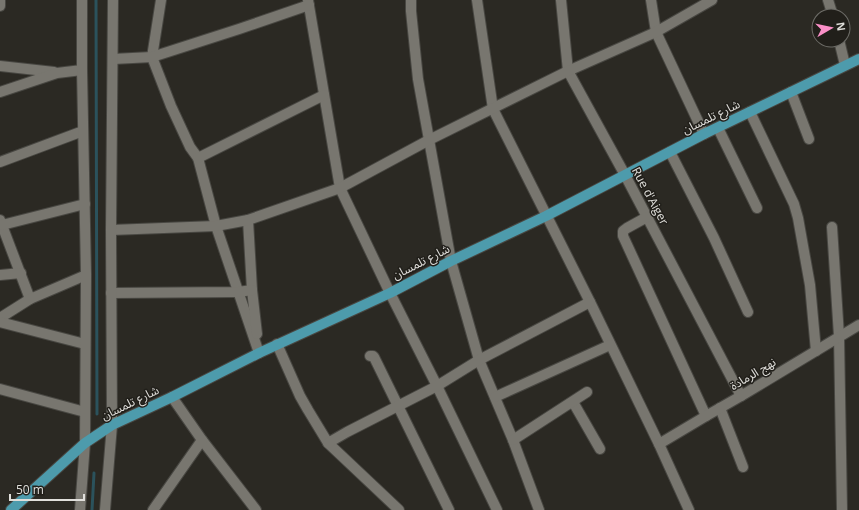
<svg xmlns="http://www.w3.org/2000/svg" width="859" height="510" font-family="'Open Sans','Noto Sans Arabic',sans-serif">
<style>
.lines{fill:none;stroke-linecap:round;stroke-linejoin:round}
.stream{stroke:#2b525c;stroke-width:3}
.minor-casing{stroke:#484742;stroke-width:12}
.major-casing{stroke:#484742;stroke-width:12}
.minor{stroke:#78766f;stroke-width:10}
.major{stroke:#4d9bac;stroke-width:10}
.labels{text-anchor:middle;stroke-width:3;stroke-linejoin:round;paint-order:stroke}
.street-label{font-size:12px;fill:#e0dfdb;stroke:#211f1a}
</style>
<rect width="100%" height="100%" fill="#2b2923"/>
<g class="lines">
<g class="stream">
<path d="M96,0L97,414"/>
<path d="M92,510L94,473"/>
</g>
<defs>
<g id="minor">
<path d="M161,0L152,57L171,106L190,147L198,158L216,226L259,353"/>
<path d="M308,0L340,188L390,293L437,386L497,510"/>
<path d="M411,0V11L418,79L451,261L479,360L513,440L539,510"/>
<path d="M477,0L493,109L590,302L659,444L689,510"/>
<path d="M561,0L568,71L625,175L741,396"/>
<path d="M651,0L656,32L704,134"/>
<path d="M828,0L833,16"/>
<path d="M0,6V0"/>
<path d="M839,40L845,65"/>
<path d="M113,59L152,57L239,29L309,5"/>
<path d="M0,66L54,72"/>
<path d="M0,92L57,73L82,70"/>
<path d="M791,92L809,139"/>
<path d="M750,112L794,204L798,218L810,285L816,351"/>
<path d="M718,128L757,208"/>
<path d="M670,152L714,238L748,312"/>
<path d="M198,158L324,95"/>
<path d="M0,162L83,131"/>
<path d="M647,217L627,228L623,231V236L706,416"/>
<path d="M0,220L30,299"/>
<path d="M248,220L252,290L257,334"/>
<path d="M2,225L85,204"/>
<path d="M832,227L839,336L842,510"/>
<path d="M111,230L216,226L248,220L340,188L429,140L568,71L656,32L712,0"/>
<path d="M0,275L21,273"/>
<path d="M111,293L238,292L252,290"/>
<path d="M0,318L30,299L86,275"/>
<path d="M0,322L85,344"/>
<path d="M277,344L300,396L308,410L328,443L399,510"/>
<path d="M370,356H373L374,357L449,510"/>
<path d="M0,389L85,412"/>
<path d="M172,397L202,440L256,510"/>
<path d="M495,397L610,345"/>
<path d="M573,402L600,449"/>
<path d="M720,408L743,467"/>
<path d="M513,440L587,392"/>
<path d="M328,443L347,432L437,386L479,360L590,302"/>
<path d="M659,444L706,416L741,396L859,325"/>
<path d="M80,510L85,443L86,275L82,70V0"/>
<path d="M105,510L112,425L111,230L113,0"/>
<path d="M153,510L202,440"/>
</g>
<path id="major" d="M11,510L85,443L112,425L172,397L259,353L390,293L451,261L546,216L704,134L859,59"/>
</defs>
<use href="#minor" class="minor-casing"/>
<use href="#major" class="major-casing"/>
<use href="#minor" class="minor"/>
<use href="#major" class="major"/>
</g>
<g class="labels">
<g class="street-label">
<text transform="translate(711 117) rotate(-26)" y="4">شارع تلمسان</text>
<text transform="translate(650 196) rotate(62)" y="4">Rue d'Aiger</text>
<text transform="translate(421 262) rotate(-27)" y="4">شارع تلمسان</text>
<text transform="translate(753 374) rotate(-31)" y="4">نهج الرمادة</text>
<text transform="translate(130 403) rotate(-26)" y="4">شارع تلمسان</text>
</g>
</g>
<g transform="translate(831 28) rotate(81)"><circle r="19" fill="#211f1a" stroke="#6d6c67"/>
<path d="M0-3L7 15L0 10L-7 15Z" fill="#fa8fc7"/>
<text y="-6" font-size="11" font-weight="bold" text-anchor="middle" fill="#e0dfdb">N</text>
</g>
<path d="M10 494v6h74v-6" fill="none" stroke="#e0dfdb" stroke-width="2"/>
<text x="16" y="494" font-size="12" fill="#e0dfdb" stroke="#211f1a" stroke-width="3" paint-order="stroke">50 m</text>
</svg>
